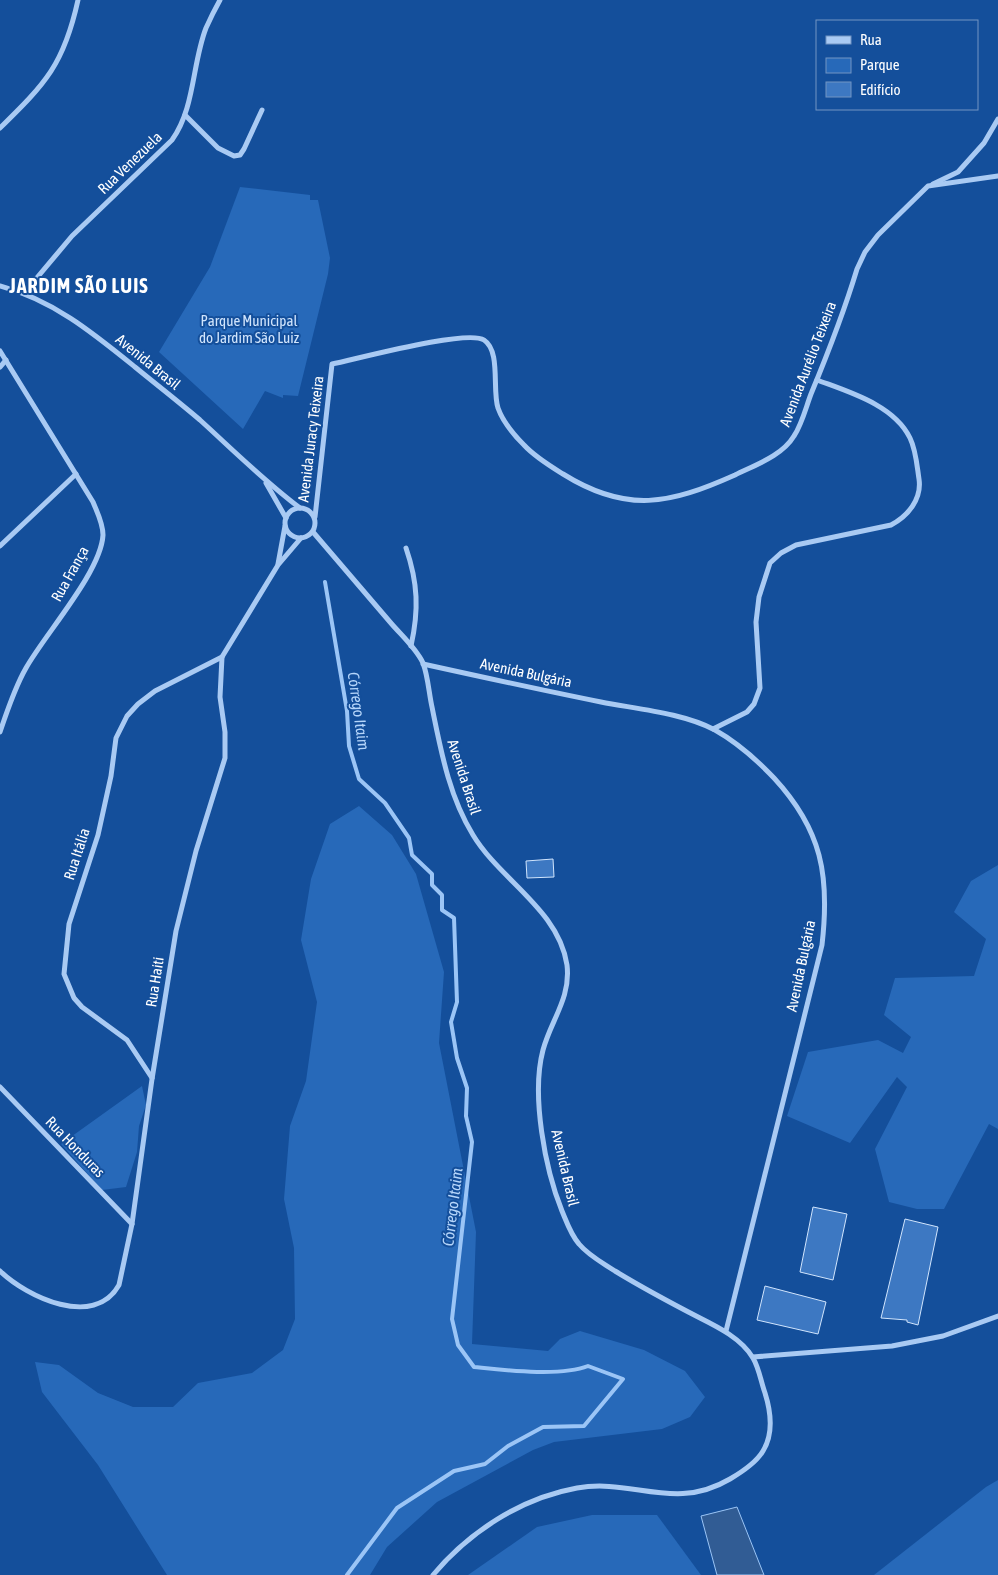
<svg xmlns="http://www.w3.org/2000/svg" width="998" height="1575" font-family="'Asap Condensed',sans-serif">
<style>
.green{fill:#2769b9}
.water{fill:#315c94;stroke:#9bc5f6}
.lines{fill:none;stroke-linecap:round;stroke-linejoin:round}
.stream{stroke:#9bc5f6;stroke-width:4}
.building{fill:#3d78c2;stroke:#d1e5fd}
.minor{stroke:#a9caf3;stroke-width:5}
.labels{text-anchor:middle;stroke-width:4;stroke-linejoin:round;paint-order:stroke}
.street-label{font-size:15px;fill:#fff;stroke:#144f9b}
.park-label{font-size:15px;fill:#d1e5fd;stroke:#144f9b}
.water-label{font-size:16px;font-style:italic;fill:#b5d5fa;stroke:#144f9b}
.district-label{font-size:20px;font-weight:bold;letter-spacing:1px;fill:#fff;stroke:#144f9b}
</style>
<rect width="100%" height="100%" fill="#144f9b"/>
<g class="green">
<path d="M240,187L310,195V200H318L330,258L328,274L298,396L283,395V398L265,391L243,429L159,352L210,267Z"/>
<path d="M359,806L392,835L416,874L444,972L439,1043L476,1232L472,1344L548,1351L560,1339L580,1331L644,1350L685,1371L705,1397L690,1417L662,1429L554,1442L533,1450L437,1502L387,1547L370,1575H167L98,1465L42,1392L35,1362L59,1365L98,1393L133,1407H173L198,1383L252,1373L283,1350L295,1319L294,1248L284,1199L290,1126L306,1081L317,1002L301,940L311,879L330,824Z"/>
<path d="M998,865V1129L989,1124L944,1209H917L889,1202L875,1149L907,1087L897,1077L850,1143L787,1116L808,1052L878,1040L903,1053L911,1037L884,1015L895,978L974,976L986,939L954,912L971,881Z"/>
<path d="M142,1086L146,1105L139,1126L137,1152L126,1187L102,1190L61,1144Z"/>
<path d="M998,1480V1575H874L986,1487Z"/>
<path d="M592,1515H657L701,1575H468L537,1527Z"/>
</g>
<path class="water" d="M737,1507L764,1575H717L701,1516Z"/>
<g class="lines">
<path class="stream" d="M325,582L347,711L349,746L359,779L385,803L409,838L412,855L432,874V885L442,895V910L454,918L457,1002L451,1022L457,1058L467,1088L466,1116L472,1142L452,1319L458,1345L474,1367C504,1370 560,1377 588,1366L623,1379L584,1426L543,1427L508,1446L485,1464L454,1471L397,1508L347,1575"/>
</g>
<g class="building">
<path d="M553,859L554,877L527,878L526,861Z"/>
<path d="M813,1207L847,1214L833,1280L800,1272Z"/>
<path d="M905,1219L938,1227L918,1325L907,1322V1320L881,1318Z"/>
<path d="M765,1286L826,1302L818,1334L757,1320Z"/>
</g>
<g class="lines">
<g class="minor">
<path d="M185,115L218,148L234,156L240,155L244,149L262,110"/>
<path d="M0,128C46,83 64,64 78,0"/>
<path d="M933,184L958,172L984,143L998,119"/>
<path d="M0,286C53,300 93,333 135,367C157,385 179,402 200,420C233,450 264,481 300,508"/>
<path d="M25,292L72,236L172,140C195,108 192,64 206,28C210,19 215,9 220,0"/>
<path d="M0,351L93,502C97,512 103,523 103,535C101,572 45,634 26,668C15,687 7,711 0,732"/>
<path d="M0,367L6,360"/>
<path d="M266,483L286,518"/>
<circle cx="300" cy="523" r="15"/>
<path d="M315,517L332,364C357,359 467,329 484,340C501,351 492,390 498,408C503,422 514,435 524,445C535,457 550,466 563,474C627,514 670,504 735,475C755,465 782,456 794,436C802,424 806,407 811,394C828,353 844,312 857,269L865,252L878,235L928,186L998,176"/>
<path d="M313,532C339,562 364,592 390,622C401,635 416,648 423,663C428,676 429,694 432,707C441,751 449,796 473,835C500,880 559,910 567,965C571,998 551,1020 543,1050C531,1095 545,1169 562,1211C567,1223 571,1235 579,1244C589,1256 603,1263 615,1271C643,1288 671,1303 700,1318C718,1327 742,1339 753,1358C759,1368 761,1382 765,1393C771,1412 774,1433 763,1451C756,1463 742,1472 730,1479C674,1512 633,1478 577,1488C521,1498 469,1532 433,1575"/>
<path d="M0,546L76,474"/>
<path d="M406,548C418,583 419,610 411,646"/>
<path d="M278,564L285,526"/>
<path d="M423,664C482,677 541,690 601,702C637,709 683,713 715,730C738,743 756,759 774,778C822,830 830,876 822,945L726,1331"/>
<path d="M713,729L747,712L754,704L760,688L756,622L759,597L770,563L781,553L796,545L891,525C908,516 922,499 919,479C917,466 916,450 910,438C894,405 849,392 817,380"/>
<path d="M152,1078L127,1040L82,1007L74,998L64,974L69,924L98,835L111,776L116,738L127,716L138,704L155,691L222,657"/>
<path d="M0,1087L132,1224"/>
<path d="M0,1271C27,1297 94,1329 119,1285L132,1224L152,1079L176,931L196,851L225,758V732L220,697L222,657L278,565L301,538"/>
<path d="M753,1357L892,1346L943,1336L998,1316"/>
</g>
</g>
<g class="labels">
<g class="street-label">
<text transform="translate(130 163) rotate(-44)" y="5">Rua Venezuela</text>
<text transform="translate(148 362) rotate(39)" y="5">Avenida Brasil</text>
<text transform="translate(808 364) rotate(-69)" y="5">Avenida Aurélio Teixeira</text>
<text transform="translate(311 439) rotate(-83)" y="5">Avenida Juracy Teixeira</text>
<text transform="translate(70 574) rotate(-61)" y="5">Rua França</text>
<text transform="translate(526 673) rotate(12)" y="5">Avenida Bulgária</text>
<text transform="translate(464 777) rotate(72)" y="5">Avenida Brasil</text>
<text transform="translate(77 854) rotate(-72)" y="5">Rua Itália</text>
<text transform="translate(801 966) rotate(-78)" y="5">Avenida Bulgária</text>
<text transform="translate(155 982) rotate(-81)" y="5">Rua Haiti</text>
<text transform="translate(75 1147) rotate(46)" y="5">Rua Honduras</text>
<text transform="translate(565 1168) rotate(77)" y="5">Avenida Brasil</text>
</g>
<g class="park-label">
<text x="249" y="326">Parque Municipal<tspan x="249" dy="17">do Jardim São Luiz</tspan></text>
</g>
<g class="water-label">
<text transform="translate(359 711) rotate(82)" y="6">Córrego Itaim</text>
<text transform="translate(452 1207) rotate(-83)" y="6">Córrego Itaim</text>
</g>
<g class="district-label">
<text x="79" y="293">JARDIM SÃO LUIS</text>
</g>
</g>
<rect x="816" y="20" width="162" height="90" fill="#144f9b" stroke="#7295c3"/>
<rect x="826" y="36" width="25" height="8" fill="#a9caf3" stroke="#7295c3"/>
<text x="860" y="45" font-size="15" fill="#ffffff">Rua</text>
<rect x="826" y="58" width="25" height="15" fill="#2769b9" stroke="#7295c3"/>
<text x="860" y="70" font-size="15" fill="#ffffff">Parque</text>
<rect x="826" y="82" width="25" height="15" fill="#3d78c2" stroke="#7295c3"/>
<text x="860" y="95" font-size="15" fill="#ffffff">Edifício</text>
</svg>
